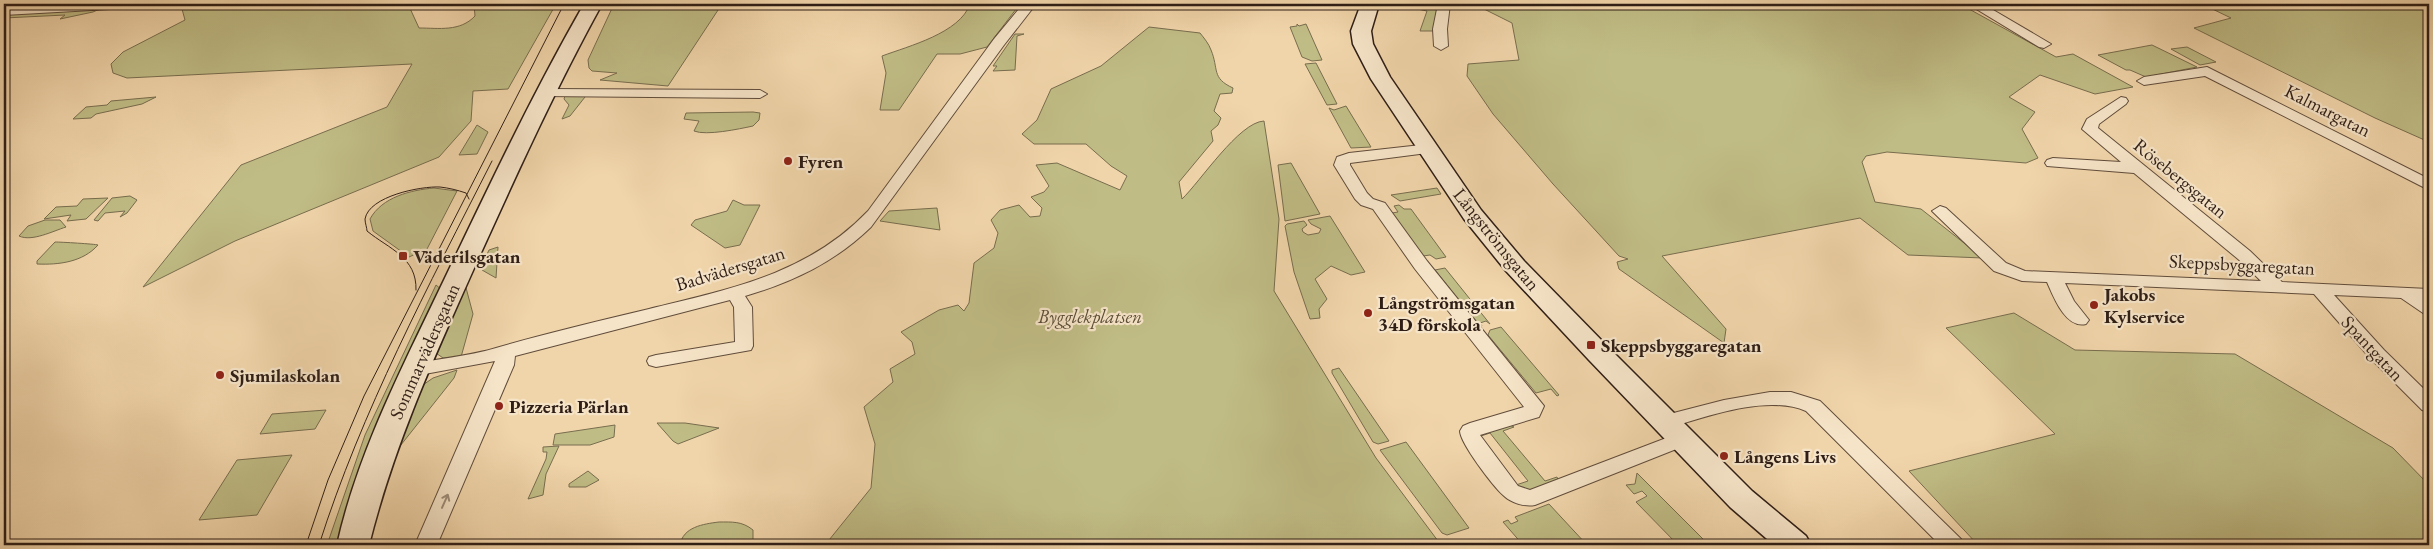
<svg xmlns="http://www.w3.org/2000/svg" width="2433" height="549" font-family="'EB Garamond',serif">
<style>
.green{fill:#c0bc85;stroke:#786d4e}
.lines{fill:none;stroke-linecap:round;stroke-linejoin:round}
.street-casing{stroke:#604c3b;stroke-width:2}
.secondary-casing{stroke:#2f1e16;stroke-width:3}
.street{fill:#f6e4c8;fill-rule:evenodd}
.secondary{fill:#f6e4c8;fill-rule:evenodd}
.tram{stroke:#2f1e16;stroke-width:1}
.oneway{stroke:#9c8b78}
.poi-dot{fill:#8f2418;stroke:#f6e4c8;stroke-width:2}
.labels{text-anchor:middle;stroke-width:4.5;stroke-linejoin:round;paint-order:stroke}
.street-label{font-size:19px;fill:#2f1e16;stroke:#f6e4c8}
.poi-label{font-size:19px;font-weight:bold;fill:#2f1e16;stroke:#f6e4c8;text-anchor:start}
.park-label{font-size:19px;font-style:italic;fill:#5a4d37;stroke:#f6e4c8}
</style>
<rect width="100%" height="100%" fill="#f1d5aa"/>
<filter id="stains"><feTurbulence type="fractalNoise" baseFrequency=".004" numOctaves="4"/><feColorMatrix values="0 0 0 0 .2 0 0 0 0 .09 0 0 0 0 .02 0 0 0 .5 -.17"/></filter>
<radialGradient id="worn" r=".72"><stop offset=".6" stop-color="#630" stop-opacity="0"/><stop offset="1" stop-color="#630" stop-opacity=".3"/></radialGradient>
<g class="green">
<path d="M186,4H408L419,28C439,28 460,32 475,16L474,4H556L508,89L473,91L471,121L439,157L235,241L143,287L241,165L387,107L412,64L127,78L113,73L111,64L123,52L185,20L182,9Z"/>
<path d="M614,4H722L668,86L600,80L617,73L592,71L589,68L588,60Z"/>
<path d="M970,4H1020L987,47L960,54H937L899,110H880L886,73L882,56C909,46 960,33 970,4Z"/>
<path d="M1421,4L1438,5L1433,31H1420L1427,11L1417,9Z"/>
<path d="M1489,4H1960L2056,57L2073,54L2133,87L2095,94L2040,75L2009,97L2035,112L2022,129L2038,158L2026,163L1887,152L1866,156L1862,162L1875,202L1921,209L1983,258L1908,255L1860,218L1662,256L1726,329L1724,343L1619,269L1617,262L1628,259L1619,256L1553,184L1493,114L1467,76L1468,64L1519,60L1512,23L1482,8Z"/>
<path d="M2202,4H2429V142L2375,118L2194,28L2231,18Z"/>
<path d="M102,8L93,12L60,19L65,15L4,18V14Z"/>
<path d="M1297,24L1299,26L1306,24L1322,60L1312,61L1302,57L1290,27L1297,26Z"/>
<path d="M1149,27L1200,33C1204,38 1209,44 1211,50C1219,69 1211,78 1233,88L1232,93L1220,94L1214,111L1221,118L1218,125L1211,131L1213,141L1179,182L1182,199C1200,182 1239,122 1264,121L1279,219L1274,291L1376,458L1441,545H825L871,488L875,444L864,407L893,382L890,369L915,354L912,342L901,332L939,310L958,305L964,311L969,303L974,263L994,248L998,233L991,220L1000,210L1019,205L1030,217L1040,216L1042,208L1031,197L1044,192L1049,186L1036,165L1057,163L1120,190L1127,176L1111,166L1086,144H1034L1022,134L1037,120L1051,89L1101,66Z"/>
<path d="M1015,34H1024L1017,36L1015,70L993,71L997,66H993Z"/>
<path d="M2152,45L2197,67L2146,77L2130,70H2126L2098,55Z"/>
<path d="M2187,47L2216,62L2200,65L2171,49Z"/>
<path d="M1316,63L1337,104L1327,105L1305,64Z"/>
<path d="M584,95L585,97L570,116L562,119L569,105L564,99L565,96Z"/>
<path d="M156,97L142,104L96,114L91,118L73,119L86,107L107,105L111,101Z"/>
<path d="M1346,106L1371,147L1351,148L1329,108L1334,110Z"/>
<path d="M686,113L753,112L760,113L759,120L753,126C739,129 706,136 694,131L699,121L684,119Z"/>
<path d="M477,125L488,132L477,154L459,155Z"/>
<path d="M1291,163L1320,214L1285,221L1278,165Z"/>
<path d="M434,188L457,191L427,249L409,257L373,231L370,219C382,197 411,190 434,188Z"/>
<path d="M1437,188L1441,194L1400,201L1391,195Z"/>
<path d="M130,196L137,200L127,213L120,217L125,211L105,213L98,221L94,220L112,198Z"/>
<path d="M108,198L86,219L67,221L71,215L44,219L56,207L77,206L83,199Z"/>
<path d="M733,200L744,205H760L740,245L725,248L691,225L695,220L727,211Z"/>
<path d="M1399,205L1404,209H1411L1446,257L1436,259L1430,255L1423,256L1392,213L1398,212L1394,206Z"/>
<path d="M937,208L940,230L880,221L889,211Z"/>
<path d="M1330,216L1365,272L1351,275L1331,266L1315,279L1327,299L1319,309L1320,318L1310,319L1294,272L1285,226L1287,224L1304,221L1307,225L1302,229L1303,232L1308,235L1319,233L1321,229L1311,224L1308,220Z"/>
<path d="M45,220H60L66,227C53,231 32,242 19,236L28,226Z"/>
<path d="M55,242C61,242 95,244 98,245C83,262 59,265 37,264V261Z"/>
<path d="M498,247L496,278L482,270L481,267L489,250Z"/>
<path d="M1445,268L1490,324L1486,321L1480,323L1482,326L1480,327L1435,270Z"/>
<path d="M465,284L473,314L461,357L443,358L436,353Z"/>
<path d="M436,285L442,290L346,532L342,545H327L365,435Z"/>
<path d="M2014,313L2075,350L2235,354L2393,448L2429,485V545H1978L1909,471L2055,434L1946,328Z"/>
<path d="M1501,327L1559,395L1557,396L1551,389L1536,393L1488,335L1490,330Z"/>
<path d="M1339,368L1389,441L1378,444L1373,442L1332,373V370Z"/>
<path d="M457,370L454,378L389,460L420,387L433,378Z"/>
<path d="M326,410L315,429L260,434L272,414Z"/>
<path d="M657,423H685L719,428L678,444L673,441Z"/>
<path d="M615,425L614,437L590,445H553L555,434Z"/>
<path d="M1510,425L1514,427L1503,431L1545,481L1557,477L1558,480L1529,491L1516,485L1528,481L1490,433L1478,437L1479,433Z"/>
<path d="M1406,442L1469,528L1447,535L1442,533L1380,450Z"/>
<path d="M559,446L546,474L543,495L528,499L546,459L547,452H543V447Z"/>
<path d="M292,455L257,515L199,520L237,460Z"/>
<path d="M588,471L599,480L586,487H569V484Z"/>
<path d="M1637,473L1709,545H1678L1636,502L1647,496L1642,491L1634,494L1626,485L1635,484Z"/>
<path d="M1549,504L1587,545H1523L1503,522L1508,520L1511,524L1518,521L1515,517Z"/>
<path d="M719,522C732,522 742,521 753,530V545H680C683,527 703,524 719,522Z"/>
</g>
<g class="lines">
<defs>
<g id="street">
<path d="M64,4H134L128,8L4,15V7Z"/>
<path d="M1023,4H1036L1004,45L871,227C835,262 793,282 745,296L752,307L753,346L751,350L656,367L649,365L647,361L649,357L656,355L735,342L734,307L730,300L515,356L514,365L437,545H415L495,361L414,376L407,374L404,370L407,366C436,358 467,357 496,348C544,334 598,321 649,309C730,289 808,274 868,211L994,39Z"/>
<path d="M1438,4H1450L1447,29L1448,46L1441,50L1434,46L1433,29Z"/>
<path d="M1968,4H1983L2051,44L2044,48L2039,47Z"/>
<path d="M2207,67L2429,179V190L2205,76L2144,85L2137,81L2144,77Z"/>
<path d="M547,89L760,90L767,94L760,98L542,96L540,93Z"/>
<path d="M2121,97L2126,98L2128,101L2126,104L2099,124L2098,128L2250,251L2282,282L2429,289V299H2427L2429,301V315L2423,313L2401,298L2334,295L2384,350L2429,394V412L2422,410L2370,358L2314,294L2065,283L2074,301L2089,320L2086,324C2066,329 2054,298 2047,282L2022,281L1994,271L1932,211L1940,206L1946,208L2006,263L2025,271L2261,281L2238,259L2134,173L2047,166L2045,163L2047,160L2053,158L2121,162L2082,129L2087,119Z"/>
<path d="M1430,144L1435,146L1438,149L1435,152L1350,163V165L1367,193L1373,199L1385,203L1427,261L1544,406L1539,417L1480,435L1518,486L1530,490L1682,432L1689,434L1692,439L1689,444L1535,505C1525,507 1511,503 1503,495C1493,486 1460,443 1460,431L1463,426L1470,423L1524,407L1415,269L1373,209L1361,205L1355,199L1334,165L1337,157L1349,153Z"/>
<path d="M1770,392H1791L1820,401L1961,539L1964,545H1940L1806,411C1766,394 1705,417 1665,429L1658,427L1655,422L1658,417L1724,400Z"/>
</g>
<g id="secondary">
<path d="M584,4H602C555,89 515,178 475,266C433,360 394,445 369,545H337C358,451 404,364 445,278C489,186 533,93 584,4Z"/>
<path d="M1361,4H1379L1371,31L1373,44L1390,77L1481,210L1524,261L1609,348L1752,491L1806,536L1811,545H1774L1730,507L1589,360L1506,271L1464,219L1371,79L1353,44L1351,31Z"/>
</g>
</defs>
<use href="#street" class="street-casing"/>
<use href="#secondary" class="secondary-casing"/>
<use href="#street" class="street"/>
<use href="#secondary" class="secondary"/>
<g class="tram">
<path d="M416,290C417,257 389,249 367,231C367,228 365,223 365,219C369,196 421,186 440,187C449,188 457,190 466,193L469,199"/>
<path d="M306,545L328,480L364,396L564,4"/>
<path d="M319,545C362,410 428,287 492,161"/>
</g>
</g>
<defs><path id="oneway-shaft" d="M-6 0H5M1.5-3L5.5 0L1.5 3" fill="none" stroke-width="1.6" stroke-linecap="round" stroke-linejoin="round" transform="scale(1.25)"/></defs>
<use class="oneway" href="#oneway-shaft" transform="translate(445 501) rotate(-66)"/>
<g class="poi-dot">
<circle cx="788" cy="161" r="5"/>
<rect x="398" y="251" width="10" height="10" rx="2.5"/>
<circle cx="2094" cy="305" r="5"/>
<circle cx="1368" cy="313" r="5"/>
<rect x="1586" y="340" width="10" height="10" rx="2.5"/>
<circle cx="220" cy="375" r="5"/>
<circle cx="499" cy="406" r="5"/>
<circle cx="1724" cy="456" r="5"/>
</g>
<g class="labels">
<g class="street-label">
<text transform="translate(2328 110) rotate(27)" y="7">Kalmargatan</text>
<text transform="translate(2181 178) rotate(39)" y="7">Rösebergsgatan</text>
<text transform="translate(1497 239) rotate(51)" y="7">Långströmsgatan</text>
<text transform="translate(2242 264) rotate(3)" y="7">Skeppsbyggaregatan</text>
<text transform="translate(730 268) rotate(-17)" y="7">Badvädersgatan</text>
<text transform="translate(2373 348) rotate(47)" y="7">Spantgatan</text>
<text transform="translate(424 351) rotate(-66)" y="7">Sommarvädersgatan</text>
</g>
<g class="poi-label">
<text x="798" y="168">Fyren</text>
<text x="413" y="263">Väderilsgatan</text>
<text x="2104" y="301">Jakobs<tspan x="2104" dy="22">Kylservice</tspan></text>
<text x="1378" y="309">Långströmsgatan<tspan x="1378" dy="22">34D förskola</tspan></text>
<text x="1601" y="352">Skeppsbyggaregatan</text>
<text x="230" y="382">Sjumilaskolan</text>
<text x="509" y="413">Pizzeria Pärlan</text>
<text x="1734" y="463">Långens Livs</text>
</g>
<g class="park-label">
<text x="1090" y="323">Bygglekplatsen</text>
</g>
</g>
<rect width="2433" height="549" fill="none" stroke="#f1d5aa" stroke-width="20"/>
<rect x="5" y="5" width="2423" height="539" fill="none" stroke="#2f1e16" stroke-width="2.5"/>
<rect x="10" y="10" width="2413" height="529" fill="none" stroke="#2f1e16"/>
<rect width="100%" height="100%" filter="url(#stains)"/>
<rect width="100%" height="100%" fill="url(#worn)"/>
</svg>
